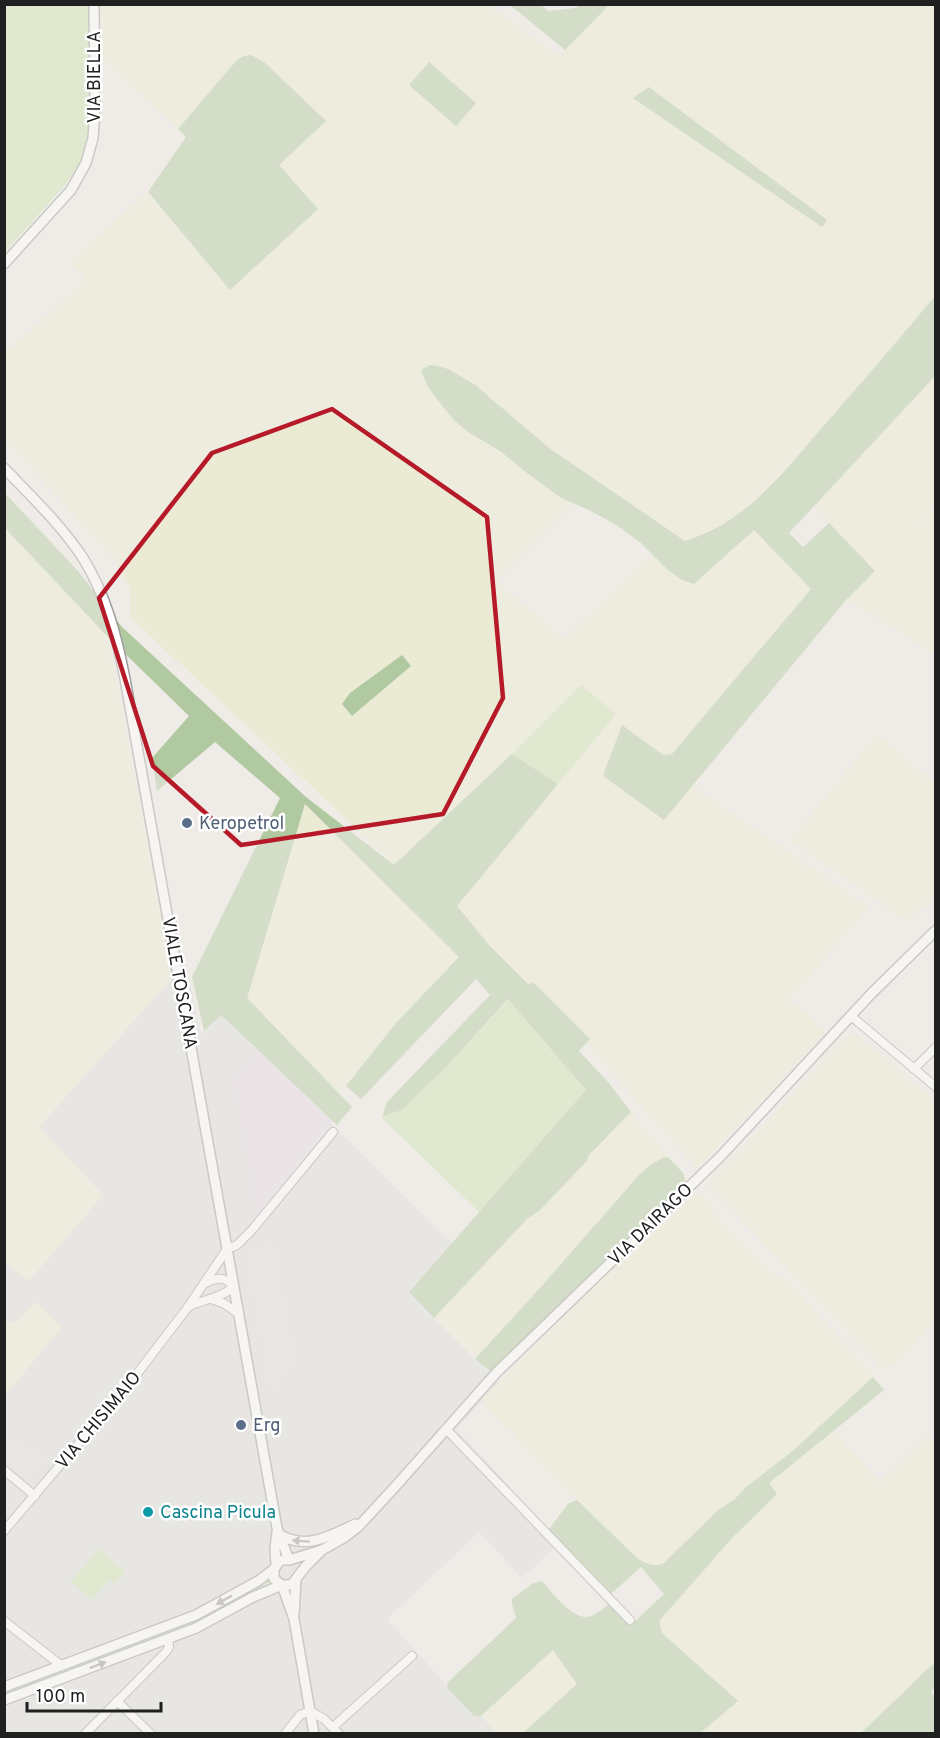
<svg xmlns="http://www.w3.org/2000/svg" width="940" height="1738" font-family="Overpass,sans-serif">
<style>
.residential{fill:#dedddd}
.industrial{fill:#e7dae6}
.farmland{fill:#ebebd5}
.grass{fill:#cfe3b4}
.forest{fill:#b1c9a1}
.parking{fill:#e0e0e0}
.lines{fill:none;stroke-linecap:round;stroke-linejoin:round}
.minor-casing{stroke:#9d9d9d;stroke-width:10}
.tertiary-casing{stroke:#9d9d9d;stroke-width:12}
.minor{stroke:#fff;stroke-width:8}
.tertiary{stroke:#fff;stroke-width:9}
.oneway{fill:#9b9b9b}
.marked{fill:none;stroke:#b61928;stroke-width:4.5;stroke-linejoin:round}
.service-dot{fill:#5c6f8a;stroke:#fff;stroke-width:2}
.culture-dot{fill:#0f9aa8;stroke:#fff;stroke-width:2}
.labels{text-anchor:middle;stroke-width:5;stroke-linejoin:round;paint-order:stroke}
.street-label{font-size:18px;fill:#202020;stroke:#fff}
.service-label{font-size:18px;fill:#4e5e75;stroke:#fff;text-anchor:start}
.culture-label{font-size:18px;fill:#0d838f;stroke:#fff;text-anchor:start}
</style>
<rect width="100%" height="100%" fill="#efece7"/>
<path class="residential" d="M186,963L201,1034L220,1014L452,1243L409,1292L499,1383L456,1429L561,1542L522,1578L479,1532L387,1619L474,1716H481L497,1733H5V1394L17,1323L7,1322L5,1320V1261L29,1281L38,1127Z"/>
<path class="industrial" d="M258,1050L333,1121L256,1218L231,1080Z"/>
<g class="farmland">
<path d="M101,5H490L559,56L609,5H935V296L880,363L811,441L765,490L737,516L715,530L685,541L549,448L474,384L448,369L438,366L430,365L422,376L444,408L454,420L468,432L500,451L523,470L561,498L575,503L496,581L564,638L652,554L669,571L694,584L754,530L812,589L672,754L663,755L622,725L664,819L692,785L869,907L790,999L826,1032L697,1169L586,1044L590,1039L534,982L529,985L489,945L457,906L615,713L581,685L512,754L395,865L130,617L131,590L118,564L5,439V353L86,279L70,262L146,192L230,290L279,165L264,62L257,58L237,60L178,129L103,59Z"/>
<path d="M935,376V506L917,525L935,508V655L847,599L874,571L813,507Z"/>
<path d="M4,528L108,637L173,977L39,1127L103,1195L29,1281L4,1261Z"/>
<path d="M877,734L935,783V896L908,922L790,840Z"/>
<path d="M305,804L459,957L396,1023L339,1093L247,998Z"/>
<path d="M857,1035L935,1101V1321L895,1364L884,1371L708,1185L847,1036Z"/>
<path d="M631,1112L669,1158L664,1157L658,1161L639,1175L539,1289L475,1359L434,1318L527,1219L539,1211L586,1162L589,1155Z"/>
<path d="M696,1193L701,1195L714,1208L712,1211L772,1273L785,1278L874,1375L834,1414L794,1450L746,1487L734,1500L718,1510L664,1564L658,1567L649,1565L638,1559L577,1500L483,1404V1399L522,1358L569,1312L692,1195Z"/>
<path d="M36,1302L62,1327L5,1395V1320L8,1323L17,1322Z"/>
<path d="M833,1431L880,1481L928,1435L935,1442V1662L861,1733H700L737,1701L662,1633L658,1621L733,1537L777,1494L769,1484Z"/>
<path d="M553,1650L577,1684L523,1733H497L481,1716Z"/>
</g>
<g class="grass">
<path d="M5,5H91L89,136L79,164L65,185L5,252Z"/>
<path d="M581,685L616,714L558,784L512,754Z"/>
<path d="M509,999L586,1090L479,1212L382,1118L402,1110L448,1065Z"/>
<path d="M98,1549L125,1571L114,1584L109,1580L92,1600L71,1582Z"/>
<path d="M269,1579L271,1583L258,1589L206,1618L5,1694V1692L206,1616Z"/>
</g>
<g class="forest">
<path d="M510,5H541L548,11L576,8L579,5H609L565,50Z"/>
<path d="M251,55L264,62L326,121L279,165L318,209L230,290L148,192L186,137L178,129L237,60L244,56Z"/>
<path d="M429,62L476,103L456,126L409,85Z"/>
<path d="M649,87L827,220L822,227L633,98Z"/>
<path d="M935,296V376L789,533L803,547L829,523L875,571L847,599L664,820L603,776L622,725L663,755L672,754L811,589L754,530L694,584L682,580L669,571L641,543L618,526L589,510L561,498L523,470L500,451L468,432L454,420L444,408L428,387L421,370L430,365L438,366L448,369L474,384L549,448L685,541C703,535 719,528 734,517C768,494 800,453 827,422C864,380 900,338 935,296Z"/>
<path d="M4,492L78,571L122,627L306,797L394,865L512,754L558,784L457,906L489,945L529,985L533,982L590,1039L579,1051L608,1082L631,1112L589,1155L586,1162L539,1211L527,1219L434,1318L409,1292L586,1090L508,999L448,1065L402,1110L382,1117L387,1102L490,995L476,979L361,1099L346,1086L396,1023L459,957L305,804L247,998L352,1107L337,1125L221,1015L204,1031L192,977L280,798L215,742L157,791L152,758L189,716L108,637L5,528Z"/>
<path d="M402,655L411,666L352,716L342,704L350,693Z"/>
<path d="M664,1157L669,1158L683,1173L686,1182L678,1192L524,1339L491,1372L475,1359L539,1289L639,1175L649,1166Z"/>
<path d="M873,1377L884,1390L769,1483L777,1494L733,1537L659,1621L662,1633L738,1701L700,1733H526L524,1732L577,1684L553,1650L481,1716H474L448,1689L447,1683L516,1618L512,1604V1599L533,1583L542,1581C551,1591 572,1619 588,1617C595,1616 604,1608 609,1604L631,1625L664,1594L641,1567L611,1594L549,1529L568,1504L577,1500L638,1559C648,1564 655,1568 664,1563L718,1510L734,1500L746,1487L794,1450Z"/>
<path d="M935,1662V1687L931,1692L935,1697V1733H861Z"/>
</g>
<g class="parking">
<path d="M273,1245L294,1362L272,1391L247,1254L250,1250Z"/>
<path d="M15,1437L44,1461L30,1478L5,1457V1449Z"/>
</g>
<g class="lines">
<defs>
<g id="minor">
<path d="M851,1016L936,1087"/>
<path d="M914,1069L936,1047"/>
<path d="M211,1299L223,1303L239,1314"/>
<path d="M190,1306C204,1299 223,1298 234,1286C225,1277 217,1277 206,1283"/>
<path d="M446,1429L630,1620"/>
<path d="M4,1470L35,1496"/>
<path d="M4,1531L130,1383L188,1307L227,1249L237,1245L252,1230L333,1132"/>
<path d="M4,1621L62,1666"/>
<path d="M117,1701L151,1734"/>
<path d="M333,1727L412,1656"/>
<path d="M85,1734L166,1652L169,1647L168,1638"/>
<path d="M285,1734L300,1715L310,1711L324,1719L339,1734"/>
</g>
<g id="tertiary">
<path d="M4,264L71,190L86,163L93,138L95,108L94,4"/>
<path d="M4,468C32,497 61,525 83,558C106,595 117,637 125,679L277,1528L289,1560"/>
<path d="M278,1534C308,1551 328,1536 356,1524"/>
<path d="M322,1550L289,1560H283L279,1562L274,1569V1579L282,1585H289L293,1583L305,1567L322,1550L345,1537L358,1527L394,1488L497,1372L720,1157L871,994L936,930"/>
<path d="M276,1565L275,1548L277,1532"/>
<path d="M282,1585L294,1619L314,1734"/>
<path d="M294,1614L296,1580"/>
<path d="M4,1687L196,1615L258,1581L274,1569"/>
<path d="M4,1700L196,1628L253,1597L282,1585"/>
</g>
</defs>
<use href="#minor" class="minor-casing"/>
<use href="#tertiary" class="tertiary-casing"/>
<use href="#minor" class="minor"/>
<use href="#tertiary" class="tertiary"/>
</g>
<defs><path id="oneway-solid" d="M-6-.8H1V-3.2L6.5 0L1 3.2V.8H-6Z" transform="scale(1.5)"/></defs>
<g class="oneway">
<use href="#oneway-solid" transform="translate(301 1541) rotate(-176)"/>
<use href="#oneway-solid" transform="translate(224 1600) rotate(151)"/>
<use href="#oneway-solid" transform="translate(98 1665) rotate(-21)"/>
</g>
<path d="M0 0H940V1738H0ZM332,409L487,517L503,698L443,814L241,845L153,766L99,598L212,453Z" fill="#efece7" fill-opacity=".55" fill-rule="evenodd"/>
<path class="marked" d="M332,409L487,517L503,698L443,814L241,845L153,766L99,598L212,453Z"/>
<g class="service-dot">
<circle cx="187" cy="823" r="6"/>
<circle cx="241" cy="1425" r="6"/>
</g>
<circle class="culture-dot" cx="148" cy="1512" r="6"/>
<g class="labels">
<g class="street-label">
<text transform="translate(94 77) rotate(-90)" y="6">VIA BIELLA</text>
<text transform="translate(180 983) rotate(80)" y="6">VIALE TOSCANA</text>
<text transform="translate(650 1224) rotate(-44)" y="6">VIA DAIRAGO</text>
<text transform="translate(98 1420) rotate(-50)" y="6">VIA CHISIMAIO</text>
</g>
<g class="service-label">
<text x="199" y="829">Keropetrol</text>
<text x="253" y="1431">Erg</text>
</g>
<g class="culture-label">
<text x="160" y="1518">Cascina Picula</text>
</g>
</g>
<rect width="940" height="1738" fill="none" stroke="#202020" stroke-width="12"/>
<path d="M27 1702v9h134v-9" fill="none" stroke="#202020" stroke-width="3"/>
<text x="36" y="1702" font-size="18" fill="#202020" stroke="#ffffff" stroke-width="4.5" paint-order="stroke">100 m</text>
</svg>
